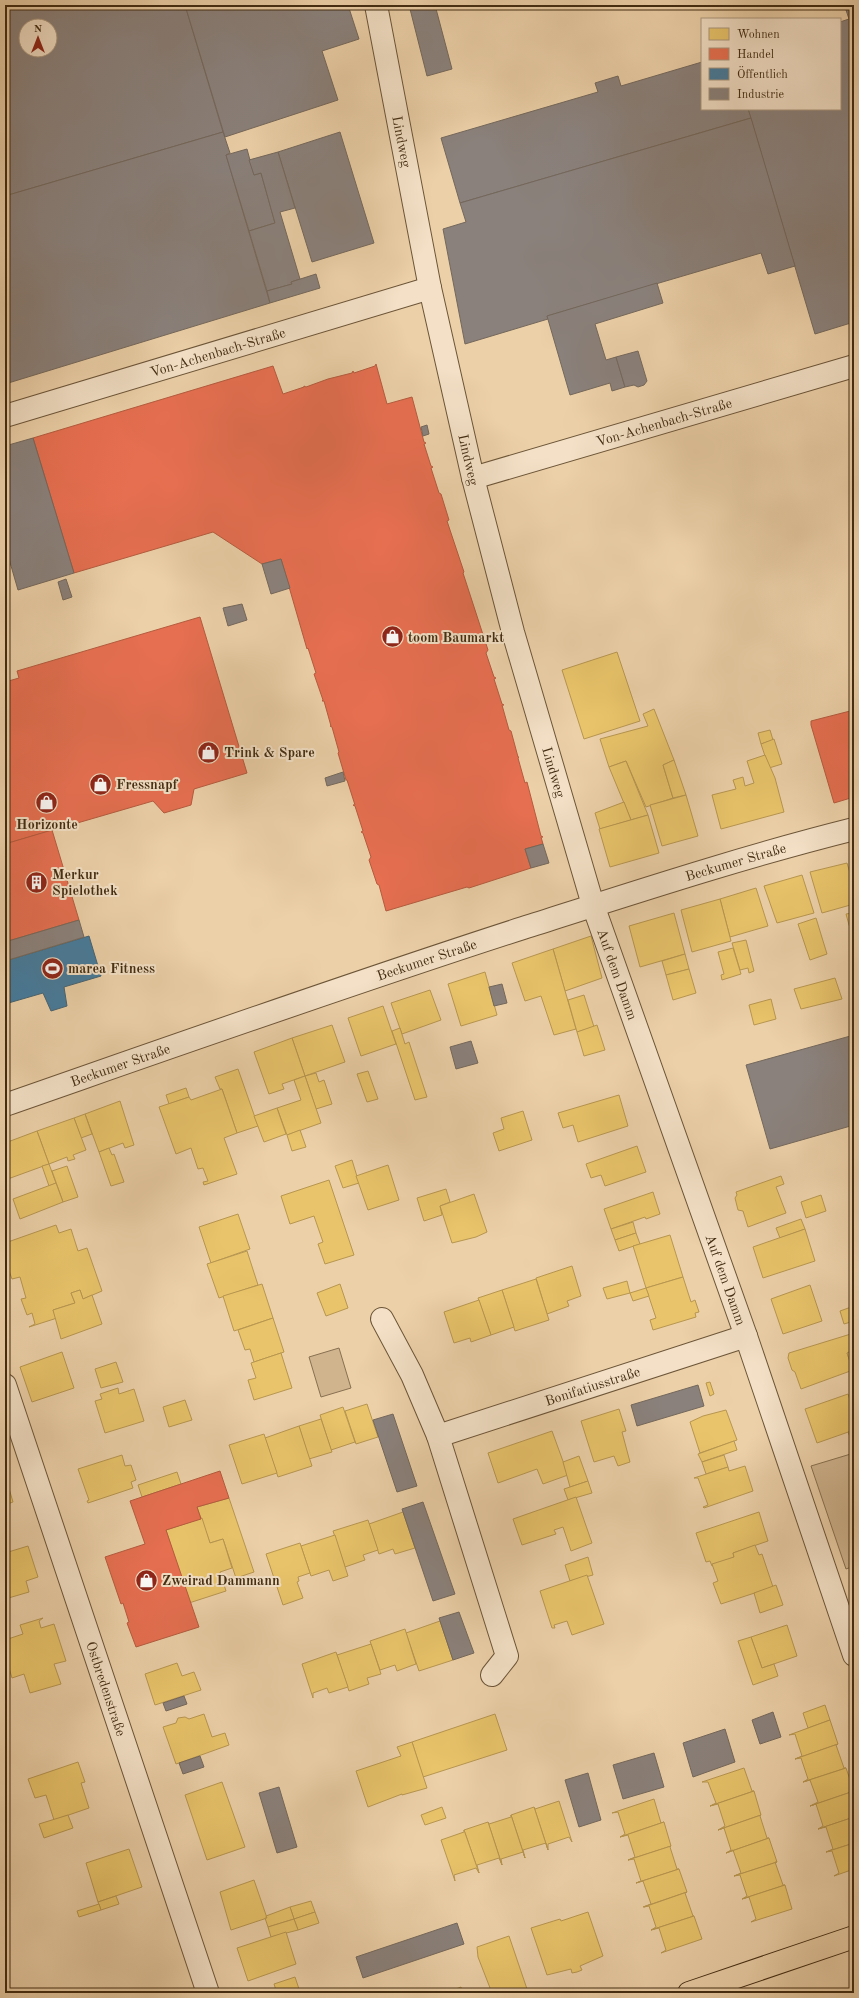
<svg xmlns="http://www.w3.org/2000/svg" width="859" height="1998" font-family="'Old Standard TT',serif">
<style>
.green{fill:#cfb48e;stroke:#887050}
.homes{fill:#e9c46a;stroke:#b79650}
.shops{fill:#e76f51;stroke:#b65b3e}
.public{fill:#457b9d;stroke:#446373}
.industry{fill:#8a817c;stroke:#74685c;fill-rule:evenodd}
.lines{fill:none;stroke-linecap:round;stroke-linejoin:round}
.minor-casing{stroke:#6c5538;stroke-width:24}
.major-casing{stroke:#422c12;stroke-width:24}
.minor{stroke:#f3e0c6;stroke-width:22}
.major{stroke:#ecd0a8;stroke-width:22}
.labels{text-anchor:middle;stroke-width:4;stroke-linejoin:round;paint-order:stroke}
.street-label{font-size:14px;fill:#422c12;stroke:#f3e0c6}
.poi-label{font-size:14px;font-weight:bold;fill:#422c12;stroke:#f3e0c6;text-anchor:start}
</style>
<rect width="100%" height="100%" fill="#ecd0a8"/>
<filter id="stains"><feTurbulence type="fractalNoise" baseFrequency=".005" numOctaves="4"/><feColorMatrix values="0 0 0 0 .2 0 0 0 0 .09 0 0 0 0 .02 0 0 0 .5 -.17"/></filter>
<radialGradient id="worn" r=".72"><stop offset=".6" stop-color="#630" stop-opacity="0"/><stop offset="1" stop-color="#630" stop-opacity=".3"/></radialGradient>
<g class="green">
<path d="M339,1348L351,1388L321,1397L309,1357Z"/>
<path d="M854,1453V1566L846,1569L811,1466Z"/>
</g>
<g class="homes">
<path d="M617,652L640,721L584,739L562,670Z"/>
<path d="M654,709L674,760L663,765L673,798L646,807L626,761L609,767L600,739L648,726L643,714Z"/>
<path d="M770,730L773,740L761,744L758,733Z"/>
<path d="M774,739L782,764L769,768L761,744Z"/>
<path d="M765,755L775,778L784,812L721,829L712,795L736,789L733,780L743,777L745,786L754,783L747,761Z"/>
<path d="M674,760L686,795L673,798L663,765Z"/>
<path d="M626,761L648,815L631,820L609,767Z"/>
<path d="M686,795L698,836L662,846L650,805Z"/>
<path d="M624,802L631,820L600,829L595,813Z"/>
<path d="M648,815L659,853L610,867L599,829Z"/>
<path d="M847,863L854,886V904L822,913L810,872Z"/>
<path d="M802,875L814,913L777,923L764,886Z"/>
<path d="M756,888L768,926L730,937L720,899Z"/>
<path d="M720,899L731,941L692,952L681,910Z"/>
<path d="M854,904V943L846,914L852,913L850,905Z"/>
<path d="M674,913L685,954L640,967L629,926Z"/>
<path d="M816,918L827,954L810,960L798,924Z"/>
<path d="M591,936L602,978L565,991L553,949Z"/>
<path d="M746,940L754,971L749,973L748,968L740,970L732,943Z"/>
<path d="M733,948L741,974L722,980L721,975L724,974L718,952Z"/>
<path d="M553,949L576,1029L554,1035L541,996L525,1001L512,963Z"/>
<path d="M685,954L689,969L666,975L662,961Z"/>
<path d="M689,969L696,993L673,1000L666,975Z"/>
<path d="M485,972L497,1015L461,1026L448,984Z"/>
<path d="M835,978L842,999L801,1009L794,989Z"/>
<path d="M430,990L441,1020L402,1034L391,1003Z"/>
<path d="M584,995L594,1027L577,1032L568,1000Z"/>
<path d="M771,999L776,1019L754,1025L749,1005Z"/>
<path d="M383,1006L396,1044L361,1056L348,1018Z"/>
<path d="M332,1025L345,1062L305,1076L292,1038Z"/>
<path d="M597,1025L605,1050L584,1056L577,1032Z"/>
<path d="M400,1028L405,1044L409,1042L427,1097L415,1100L392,1031Z"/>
<path d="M292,1038L305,1076L282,1084L284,1089L269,1094L254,1052Z"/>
<path d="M238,1069L258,1126L237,1133L222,1089H220L215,1077Z"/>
<path d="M368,1071L378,1099L367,1102L357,1074Z"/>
<path d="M316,1073L319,1082L324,1080L332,1104L316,1109L305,1076Z"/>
<path d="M305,1076L321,1123L287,1135L277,1108L301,1100L294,1080Z"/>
<path d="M186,1088L189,1097L169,1104L166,1095Z"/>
<path d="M222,1089L237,1133L224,1138L237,1174L204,1185L203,1182L208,1181L203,1168L198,1169L191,1148L176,1154L159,1107L189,1097L191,1100Z"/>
<path d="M619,1095L628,1126L578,1142L573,1125L563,1128L558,1113Z"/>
<path d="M120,1101L134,1145L125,1148L123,1143L99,1152L85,1114Z"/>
<path d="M277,1108L286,1134L264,1142L254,1116Z"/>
<path d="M523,1111L532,1140L499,1151L493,1133L504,1129L501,1118Z"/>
<path d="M85,1114L92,1134L81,1138L74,1118Z"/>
<path d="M74,1118L86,1150L73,1155L75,1159L68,1161L67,1157L49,1164L37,1131Z"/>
<path d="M300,1130L306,1147L292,1151L287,1135Z"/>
<path d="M37,1131L49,1164L5,1180V1143Z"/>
<path d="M637,1146L646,1172L605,1186L601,1175L591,1178L586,1164Z"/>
<path d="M109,1148L112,1155L114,1154L124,1182L111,1186L99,1152Z"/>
<path d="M352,1160L359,1183L343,1188L335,1166Z"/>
<path d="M49,1164L56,1183L49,1186L42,1166Z"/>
<path d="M388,1165L399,1200L368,1210L356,1176Z"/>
<path d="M67,1166L78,1197L63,1202L52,1171Z"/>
<path d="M781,1176L784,1184L776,1187L786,1213L748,1227L743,1211L738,1210L735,1198L737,1195L736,1192Z"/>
<path d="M329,1180L354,1255L325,1264L318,1244L323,1242L314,1216L290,1224L281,1196Z"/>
<path d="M56,1183L63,1202L20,1219L13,1199Z"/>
<path d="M446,1189L450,1202L440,1206L442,1215L424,1221L417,1198Z"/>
<path d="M653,1192L660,1214L646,1219L645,1217L611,1229L604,1209Z"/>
<path d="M474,1194L487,1232L476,1237L452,1243L440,1206Z"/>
<path d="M821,1195L826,1211L806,1218L801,1202Z"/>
<path d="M238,1214L250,1249L211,1263L199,1227Z"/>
<path d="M801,1219L805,1229L780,1238L776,1228Z"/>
<path d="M633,1222L636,1233L615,1240L611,1229Z"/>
<path d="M56,1225L59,1233L71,1229L78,1251L87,1248L102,1291L83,1299L80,1290L71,1293L75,1303L53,1310L56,1318L54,1319L29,1327L35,1324L32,1313L27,1315L21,1299L26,1298L20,1277L12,1279L5,1260V1243Z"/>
<path d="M805,1229L815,1261L763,1278L753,1247Z"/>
<path d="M636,1233L640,1244L619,1251L615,1240Z"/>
<path d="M670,1235L683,1277L646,1288L633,1246Z"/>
<path d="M247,1251L258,1285L219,1298L207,1264Z"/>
<path d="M572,1266L581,1296L567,1301L569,1306L547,1314L536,1278Z"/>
<path d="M683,1277L691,1302L695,1300L699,1312L695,1313L696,1317L653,1330L650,1320L656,1318L646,1288Z"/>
<path d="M536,1279L549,1320L515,1331L502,1290Z"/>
<path d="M627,1281L630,1293L607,1299L603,1288Z"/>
<path d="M262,1284L273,1318L234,1331L223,1296Z"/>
<path d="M340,1284L348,1308L326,1316L317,1293Z"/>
<path d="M810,1285L822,1321L783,1334L771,1299Z"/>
<path d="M646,1288L649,1296L633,1301L630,1293Z"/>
<path d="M80,1290L83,1299L92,1295L102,1324L61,1339L53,1310L75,1303L71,1293Z"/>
<path d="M502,1290L514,1327L491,1335L478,1298Z"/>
<path d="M479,1300L491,1335L471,1342L470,1338L454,1343L444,1312Z"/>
<path d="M854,1306V1321L844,1324L840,1311Z"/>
<path d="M273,1318L284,1352L254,1362L250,1349L245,1350L238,1330Z"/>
<path d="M854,1333V1350L847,1353L853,1370L801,1389L795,1372L792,1370L788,1358L789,1353Z"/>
<path d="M854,1350V1370H853L847,1353Z"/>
<path d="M62,1352L74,1388L32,1402L20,1367Z"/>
<path d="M281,1353L292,1388L254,1400L248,1380L256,1378L251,1363Z"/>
<path d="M116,1362L123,1382L101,1388L95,1369Z"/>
<path d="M710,1382L714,1394L710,1396L706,1383Z"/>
<path d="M118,1388L119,1394L134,1389L144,1421L105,1433L95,1401L102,1399L100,1394Z"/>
<path d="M848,1394L854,1412V1430L817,1443L805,1409Z"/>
<path d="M185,1400L192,1420L169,1427L163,1407Z"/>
<path d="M367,1404L378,1437L356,1444L345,1411Z"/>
<path d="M343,1407L355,1442L331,1450L320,1415Z"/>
<path d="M619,1409L626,1431L622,1432L630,1462L618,1466L614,1456L594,1462L581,1421Z"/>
<path d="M726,1410L737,1440L700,1453L690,1422L703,1416Z"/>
<path d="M321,1419L332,1452L309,1459L299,1426Z"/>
<path d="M299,1426L312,1466L278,1477L265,1438Z"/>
<path d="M854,1430V1442H852L848,1432Z"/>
<path d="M552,1431L568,1475L543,1484L537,1469L498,1483L488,1453Z"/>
<path d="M264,1434L277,1473L242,1484L229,1445Z"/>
<path d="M734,1441L737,1450L702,1462L698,1454Z"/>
<path d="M122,1455L125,1466L131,1465L136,1480L131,1482L133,1488L88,1503L87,1501L89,1500L78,1469Z"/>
<path d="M724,1455L728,1467L706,1474L702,1462Z"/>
<path d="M579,1456L588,1481L570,1487L563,1462Z"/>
<path d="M745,1466L753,1491L704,1508L703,1507L708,1505L698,1478H694L728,1467L729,1471Z"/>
<path d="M177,1472L181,1484L142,1497L138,1485Z"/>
<path d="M5,1475L13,1502L5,1505Z"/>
<path d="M588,1481L592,1493L568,1500L564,1489Z"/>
<path d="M576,1497L592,1543L571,1551L563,1527L554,1530L556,1534L522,1545L513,1519Z"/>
<path d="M229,1498L254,1572L236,1578L223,1539L210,1543L197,1507Z"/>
<path d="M403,1512L415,1548L395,1554L393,1549L379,1554L369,1524Z"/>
<path d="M759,1512L768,1541L733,1553L734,1557L712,1566L710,1561L706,1562L696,1533Z"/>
<path d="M202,1518L210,1543L223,1539L232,1568L220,1572L226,1591L189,1603L166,1530Z"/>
<path d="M368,1520L378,1550L363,1555L365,1560L345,1567L333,1531Z"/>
<path d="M335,1535L348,1576L333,1581L329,1570L311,1576L301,1546Z"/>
<path d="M300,1543L310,1573L298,1577L299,1581L297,1582L303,1598L283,1605L266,1554Z"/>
<path d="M755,1545L759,1555L762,1554L773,1587L721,1604L713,1583L718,1581L712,1564L734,1557L733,1553Z"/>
<path d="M28,1546L38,1577L26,1581L29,1592L5,1599V1553Z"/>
<path d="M588,1557L593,1575L570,1581L565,1565Z"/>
<path d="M587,1575L604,1624L572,1635L567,1621L554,1625L555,1628H552L540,1591Z"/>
<path d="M776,1585L783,1605L760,1613L754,1593Z"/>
<path d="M43,1618L39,1621L41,1628L54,1624L66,1661L54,1664L61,1684L30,1693L24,1674L12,1678L7,1661L5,1662V1640L23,1634L20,1625Z"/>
<path d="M440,1621L453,1660L419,1671L406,1633Z"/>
<path d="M787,1625L797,1656L762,1668L751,1637Z"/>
<path d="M405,1629L416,1664L397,1671L395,1665L380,1670L370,1641Z"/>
<path d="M751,1637L762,1668L774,1664L778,1676L753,1685L738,1641Z"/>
<path d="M371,1644L381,1674L367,1678L369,1684L349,1691L337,1655Z"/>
<path d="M336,1652L348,1687L329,1693L327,1688L313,1693V1698L302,1664Z"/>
<path d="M177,1663L182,1676L194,1672L201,1690L155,1705L145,1674Z"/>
<path d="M825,1705L830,1720L808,1728L803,1713Z"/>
<path d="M204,1714L212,1737L225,1733L229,1745L176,1764L163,1727L176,1723L178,1718L185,1717L189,1719Z"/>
<path d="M495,1714L507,1750L423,1777L412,1742Z"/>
<path d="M830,1720L838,1744L795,1759L802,1756L795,1734L789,1735Z"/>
<path d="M412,1742L427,1788L402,1795V1794L368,1807L356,1771L401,1756L397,1747Z"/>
<path d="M838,1744L836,1745L844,1768H846L803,1782L808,1779L801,1758L795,1759Z"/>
<path d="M78,1762L85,1782L81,1783L89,1808L54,1820L46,1795L35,1798L28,1779Z"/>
<path d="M744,1768L752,1791H754L710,1806L716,1803L708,1782H702Z"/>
<path d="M846,1768L854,1791L810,1806L818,1802L810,1780L803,1782Z"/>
<path d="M222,1782L245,1847L207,1860L185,1795Z"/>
<path d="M754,1791L761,1815L718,1830L725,1826L718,1804L710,1806Z"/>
<path d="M854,1791L852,1792L854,1798V1817L818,1829L823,1826L816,1804L810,1806Z"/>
<path d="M654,1799L661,1823L664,1822L620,1837L625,1834L618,1812L612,1813Z"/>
<path d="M559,1801L572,1842L569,1837L548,1844V1850L534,1807L535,1809Z"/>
<path d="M442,1807L446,1818L425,1825L421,1815Z"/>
<path d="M534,1807L548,1850L546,1843L523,1850L525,1858L511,1815Z"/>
<path d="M68,1815L73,1828L44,1838L39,1824Z"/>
<path d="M511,1815L525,1858L523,1852L501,1859L502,1865L488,1822L489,1824L511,1817Z"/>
<path d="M761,1815L760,1816L767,1838H769L726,1853L731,1850L724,1828L718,1830Z"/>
<path d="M854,1817V1843L826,1852L833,1849L826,1827L818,1829Z"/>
<path d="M488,1822L502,1865L499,1858L477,1865L479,1873L464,1830Z"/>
<path d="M664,1822L671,1846L628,1860L635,1857L628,1835L620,1837Z"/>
<path d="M464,1830L479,1873L476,1868L454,1875L455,1881L441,1840L464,1832Z"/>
<path d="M769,1838L777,1862L734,1876L741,1873L733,1850L726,1853Z"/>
<path d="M854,1843V1869L834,1876L839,1873L832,1851L826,1852Z"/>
<path d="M671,1846L670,1847L677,1869H679L636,1883L641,1881L634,1859L628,1860Z"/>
<path d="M129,1849L142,1887L98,1902L86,1863Z"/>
<path d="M775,1862L783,1885H785L742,1899L747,1896L740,1875L734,1876L777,1862Z"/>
<path d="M679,1869L687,1892L643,1907L651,1904L643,1881L636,1883Z"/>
<path d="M254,1880L267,1918L231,1930L220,1892Z"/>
<path d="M785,1885L792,1909L751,1922L756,1919L749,1897L742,1899Z"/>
<path d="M687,1892L685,1893L693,1916H694L651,1930L656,1927L649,1906L644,1907Z"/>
<path d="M116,1896L119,1904L101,1910L98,1902Z"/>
<path d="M311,1901L315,1912L294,1919L290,1907Z"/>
<path d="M99,1904L101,1910L79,1917L77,1911Z"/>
<path d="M290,1907L294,1919L268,1927L265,1918H267L266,1916Z"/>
<path d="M315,1912L319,1923L298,1930L294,1919Z"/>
<path d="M588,1912L603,1956L580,1966L582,1970L577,1972L572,1973L571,1969L547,1975L531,1928L560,1919L561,1921Z"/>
<path d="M694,1916L702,1939L661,1953L666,1950L659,1928L651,1930Z"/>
<path d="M294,1919L298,1930L271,1937L268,1927Z"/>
<path d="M286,1932L296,1964L248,1981L237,1948Z"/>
<path d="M509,1936L527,1989L514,1993H492L478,1957L477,1947Z"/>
<path d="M295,1977L299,1989L287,1993H277L274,1984Z"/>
<path d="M461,1987L463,1993H445Z"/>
</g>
<g class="shops">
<path d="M376,364L387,404L412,397L424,442L426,443L424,444L431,466L433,467L431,468L439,493L441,494L449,520L447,521L464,572L463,573L488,650L486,653L494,677L496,678L494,679L502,704L504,705H502L509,730L511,731L518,757H519L518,758L525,783L527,782L541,836L543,837H541L543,844L525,849L531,868L469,888L467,887L386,911L379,885L377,884L369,860L371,857L363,833L361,832L363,831L355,806L353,805H355L347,780H346L338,753L339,752L332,727L330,726H331L324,701H322L323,700L314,674L316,673L308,648L307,649L281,559L262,564L213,532L74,573L33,438L273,366L283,394L304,387V386L306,387L328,379L352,373L353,371L354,373L375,366Z"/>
<path d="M200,617L247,773L194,789L191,805L164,813L153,801L5,844V682L19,678L17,671Z"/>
<path d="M854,710V797L834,803L811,725V721Z"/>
<path d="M52,830L79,920L5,942V844Z"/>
<path d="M220,1471L229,1498L197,1507L201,1519L166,1530L199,1627L136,1647L127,1623L129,1622L123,1603L121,1604L105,1557L145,1544L130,1501Z"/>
</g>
<path class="public" d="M89,936L101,976L64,987L67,1006L51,1011L43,993L5,1004V961Z"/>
<g class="industry">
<path d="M5,5H185L223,132L5,196ZM26,26H50V50H26Z"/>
<path d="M185,5H348L359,39L322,51L338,100L225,137Z"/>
<path d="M409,5H435L452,69L427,76Z"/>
<path d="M854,7V322L815,334L748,109H840V22L849,19L846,10Z"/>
<path d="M702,62V109H748L751,118L460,203L441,138L598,92L595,83L618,76L621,86Z"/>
<path d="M751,118L795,266L768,274L761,253L547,316L548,319L465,344L443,229L466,222L460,203Z"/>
<path d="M223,132L230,153L226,155L270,303L5,384V196Z"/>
<path d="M340,132L374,243L312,262L278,152Z"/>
<path d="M247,149L254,175L261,173L275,223L249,231L226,155Z"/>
<path d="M278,152L295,208L280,212L300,279L291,282L292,284L267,291L249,231L275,223L261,173L254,175L249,160Z"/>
<path d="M316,274L320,288L270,303L267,291L292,284L291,282Z"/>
<path d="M657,283L663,303L595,324L606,360L616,357L625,387L612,391L610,383L570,395L547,316Z"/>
<path d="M638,351L647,381L644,385L638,387L634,385L625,387L616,357Z"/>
<path d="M427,425L429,434L423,436L421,427Z"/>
<path d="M33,438L74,573L18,590L5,545V446Z"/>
<path d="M281,559L290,588L271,594L262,564Z"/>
<path d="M66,579L72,597L63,600L58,582Z"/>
<path d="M242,604L247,620L228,626L223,608Z"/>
<path d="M343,772L345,781L327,786L325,778Z"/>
<path d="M543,844L549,863L531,868L525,849Z"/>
<path d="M79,920L84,937L5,961V942Z"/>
<path d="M502,984L507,1003L494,1006L489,987Z"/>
<path d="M854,1035V1125L770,1149L746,1065Z"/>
<path d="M471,1041L478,1063L456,1069L450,1047Z"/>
<path d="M698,1385L704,1406L637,1426L631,1405Z"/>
<path d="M393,1414L417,1486L397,1492L373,1420Z"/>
<path d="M423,1502L455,1594L433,1601L402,1509Z"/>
<path d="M459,1612L474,1653L453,1660L439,1618Z"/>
<path d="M184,1696L187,1704L166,1711L163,1703Z"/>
<path d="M773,1712L781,1737L760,1744L752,1720Z"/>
<path d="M725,1729L735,1762L693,1777L683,1743Z"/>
<path d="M654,1753L664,1787L623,1799L613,1765Z"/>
<path d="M200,1756L204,1767L183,1774L179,1763Z"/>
<path d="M588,1773L601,1820L579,1827L565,1780Z"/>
<path d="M279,1787L297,1847L277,1853L259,1793Z"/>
<path d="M457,1923L464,1944L363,1978L356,1957Z"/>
</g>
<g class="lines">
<defs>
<g id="minor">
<path id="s1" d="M376,5L430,288L473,478L513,632L593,905L746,1336L854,1655"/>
<path id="s2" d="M5,416L430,288"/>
<path id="s3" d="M473,478L854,366"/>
<path id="s4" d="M5,1105C177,1045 349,984 523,928C633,893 742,857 854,829"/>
<path d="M382,1319L412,1375L438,1436"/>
<path id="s5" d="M5,1385L208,1993"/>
<path id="s6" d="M492,1675L507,1656L438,1436L746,1336"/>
</g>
<path id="major" d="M689,1993L854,1937"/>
</defs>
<use href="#minor" class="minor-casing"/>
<use href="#major" class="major-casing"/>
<use href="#minor" class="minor"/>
<use href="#major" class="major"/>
</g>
<defs>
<symbol id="shop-disc" viewBox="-11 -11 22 22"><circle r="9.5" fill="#8f2418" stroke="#f3e0c6"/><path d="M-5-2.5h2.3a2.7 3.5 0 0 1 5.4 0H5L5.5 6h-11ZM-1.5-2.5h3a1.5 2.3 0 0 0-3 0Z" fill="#fff"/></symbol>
<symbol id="building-disc" viewBox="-11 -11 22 22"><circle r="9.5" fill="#8f2418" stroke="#f3e0c6"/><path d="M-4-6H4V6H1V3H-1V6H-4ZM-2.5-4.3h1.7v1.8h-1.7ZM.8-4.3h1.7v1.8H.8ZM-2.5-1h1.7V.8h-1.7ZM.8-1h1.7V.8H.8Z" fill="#fff"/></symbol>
<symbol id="stadium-disc" viewBox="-11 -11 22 22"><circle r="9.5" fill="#8f2418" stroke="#f3e0c6"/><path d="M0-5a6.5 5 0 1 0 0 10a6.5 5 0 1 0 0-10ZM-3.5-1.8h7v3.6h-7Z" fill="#fff"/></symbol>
</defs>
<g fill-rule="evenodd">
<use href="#shop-disc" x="380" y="624" width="25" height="25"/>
<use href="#shop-disc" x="196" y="740" width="25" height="25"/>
<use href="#shop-disc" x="88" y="772" width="25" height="25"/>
<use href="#shop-disc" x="34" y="790" width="25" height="25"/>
<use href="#building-disc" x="24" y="870" width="25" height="25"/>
<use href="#stadium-disc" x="40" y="956" width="25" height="25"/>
<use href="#shop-disc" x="134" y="1568" width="25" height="25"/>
</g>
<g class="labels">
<g class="street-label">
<text dy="5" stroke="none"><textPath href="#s1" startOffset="139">Lindweg</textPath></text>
<text dy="5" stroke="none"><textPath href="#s2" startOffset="222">Von-Achenbach-Straße</textPath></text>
<text dy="5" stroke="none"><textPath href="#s3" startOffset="199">Von-Achenbach-Straße</textPath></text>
<text dy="5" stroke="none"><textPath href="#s1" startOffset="464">Lindweg</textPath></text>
<text dy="5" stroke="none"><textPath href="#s1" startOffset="788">Lindweg</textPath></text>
<text dy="5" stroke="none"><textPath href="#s4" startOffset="770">Beckumer Straße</textPath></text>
<text dy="5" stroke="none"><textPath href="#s4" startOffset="446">Beckumer Straße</textPath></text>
<text dy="5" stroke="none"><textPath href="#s1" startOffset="1000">Auf dem Damm</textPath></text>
<text dy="5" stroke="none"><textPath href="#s4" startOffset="122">Beckumer Straße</textPath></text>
<text dy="5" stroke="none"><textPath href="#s1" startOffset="1324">Auf dem Damm</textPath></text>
<text dy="5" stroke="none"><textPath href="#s6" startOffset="417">Bonifatiusstraße</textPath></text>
<text dy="5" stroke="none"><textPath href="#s5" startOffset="320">Ostbredenstraße</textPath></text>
</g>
<g class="poi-label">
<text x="408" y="642">toom Baumarkt</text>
<text x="224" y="757">Trink &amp; Spare</text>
<text x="116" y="789">Fressnapf</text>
<text x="47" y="829" text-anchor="middle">Horizonte</text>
<text x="52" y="879">Merkur<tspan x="52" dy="16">Spielothek</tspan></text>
<text x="68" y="973">marea Fitness</text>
<text x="162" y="1585">Zweirad Dammann</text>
</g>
</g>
<rect width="859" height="1998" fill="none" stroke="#ecd0a8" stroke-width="20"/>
<rect x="6" y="6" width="847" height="1986" fill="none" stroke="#422c12" stroke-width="2"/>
<rect x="10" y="10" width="839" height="1978" fill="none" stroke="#422c12"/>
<rect x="701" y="18" width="140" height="92" fill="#f3e0c6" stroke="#ac987e"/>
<rect x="709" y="28" width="20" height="12" fill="#e9c46a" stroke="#ac987e"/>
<text x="737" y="38" font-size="12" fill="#422c12">Wohnen</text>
<rect x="709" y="48" width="20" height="12" fill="#e76f51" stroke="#ac987e"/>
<text x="737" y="58" font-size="12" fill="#422c12">Handel</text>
<rect x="709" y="68" width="20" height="12" fill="#457b9d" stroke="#ac987e"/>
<text x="737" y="78" font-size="12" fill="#422c12">Öffentlich</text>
<rect x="709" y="88" width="20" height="12" fill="#8a817c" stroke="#ac987e"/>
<text x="737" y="98" font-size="12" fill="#422c12">Industrie</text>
<g transform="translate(38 38)"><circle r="19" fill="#f3e0c6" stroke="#ac987e"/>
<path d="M0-3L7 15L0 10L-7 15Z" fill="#8f2418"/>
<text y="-6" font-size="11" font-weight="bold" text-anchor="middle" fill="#422c12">N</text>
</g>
<rect width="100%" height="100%" filter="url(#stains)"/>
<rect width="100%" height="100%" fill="url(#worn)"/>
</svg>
